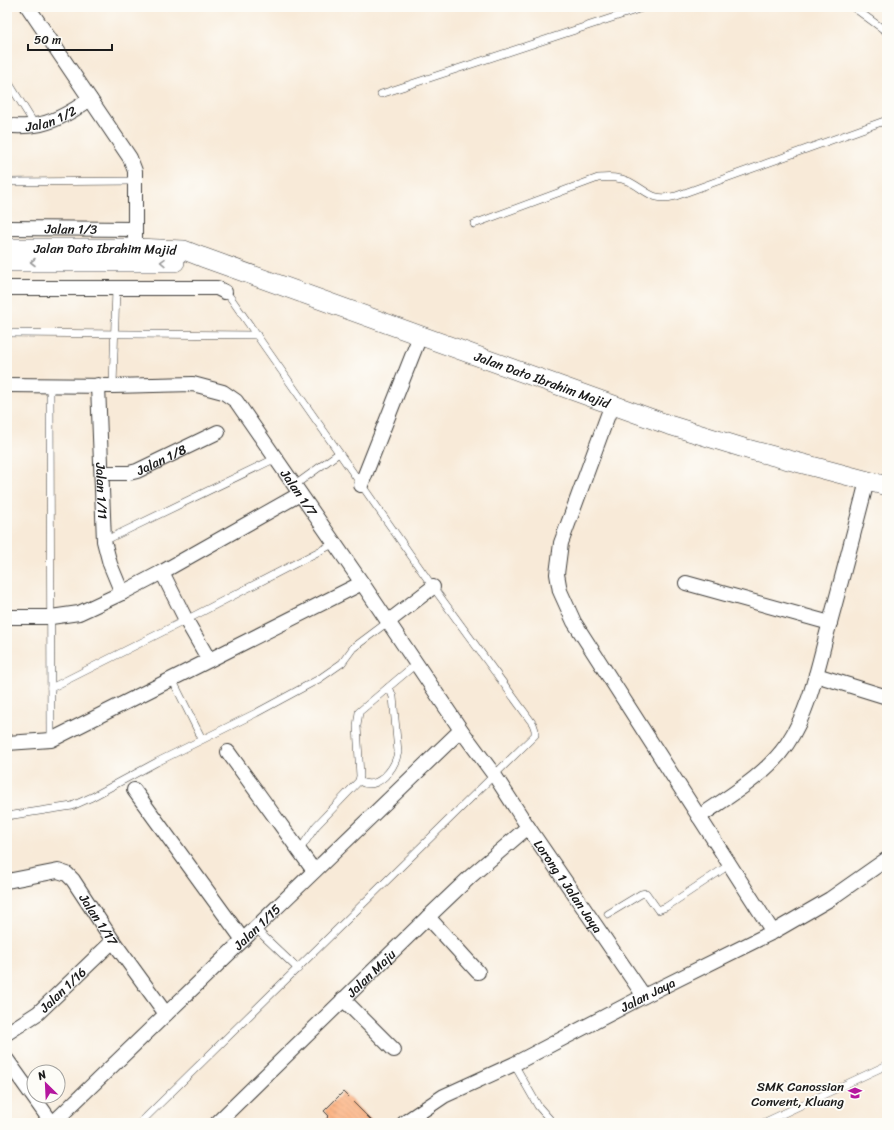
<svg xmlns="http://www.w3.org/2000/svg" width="894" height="1130" font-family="Sriracha,sans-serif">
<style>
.building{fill:url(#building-back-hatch)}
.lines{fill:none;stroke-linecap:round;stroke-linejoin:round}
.lane-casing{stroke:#3d3b38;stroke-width:8}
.street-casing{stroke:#3d3b38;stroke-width:16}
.secondary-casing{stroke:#3d3b38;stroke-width:20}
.lane{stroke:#fff;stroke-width:7}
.street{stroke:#fff;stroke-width:14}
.secondary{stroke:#fff;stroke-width:19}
.oneway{stroke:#999}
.labels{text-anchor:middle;stroke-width:4;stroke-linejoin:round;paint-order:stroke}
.street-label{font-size:13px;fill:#1c1c1c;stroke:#fdfcf7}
.poi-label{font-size:13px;fill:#1c1c1c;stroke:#fdfcf7;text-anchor:end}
</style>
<defs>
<pattern id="building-back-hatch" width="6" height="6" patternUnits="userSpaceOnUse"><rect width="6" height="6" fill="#fcb07f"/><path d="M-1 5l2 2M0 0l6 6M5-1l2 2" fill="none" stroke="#d7976d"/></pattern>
</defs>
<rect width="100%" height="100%" fill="#fdfcf7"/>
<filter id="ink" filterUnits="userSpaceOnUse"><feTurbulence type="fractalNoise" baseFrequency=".025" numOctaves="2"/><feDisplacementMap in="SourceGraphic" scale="8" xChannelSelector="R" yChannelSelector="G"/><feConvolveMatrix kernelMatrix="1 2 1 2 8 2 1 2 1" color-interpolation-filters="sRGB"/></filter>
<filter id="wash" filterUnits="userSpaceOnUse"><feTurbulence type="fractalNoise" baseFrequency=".012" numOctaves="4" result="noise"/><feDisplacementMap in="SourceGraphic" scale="16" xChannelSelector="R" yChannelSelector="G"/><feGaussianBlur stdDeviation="0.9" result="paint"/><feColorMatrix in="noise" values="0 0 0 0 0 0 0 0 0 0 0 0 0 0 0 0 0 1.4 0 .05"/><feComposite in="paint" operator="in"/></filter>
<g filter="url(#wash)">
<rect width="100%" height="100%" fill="#f8ead8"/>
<g id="blocks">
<path class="building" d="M343,1092L374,1123H322L329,1116L324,1111Z"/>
</g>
</g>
<g filter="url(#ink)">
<use href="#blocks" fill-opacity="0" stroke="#3d3b38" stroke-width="1"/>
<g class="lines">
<defs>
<g id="lane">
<path d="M853,7L887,32"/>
<path d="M7,80L35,125"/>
<path d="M381,94L645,7"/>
<path d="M7,182L135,181"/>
<path d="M474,224L598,178C610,177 619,177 630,182C649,192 652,202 676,196L887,120"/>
<path d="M7,333L257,335"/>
<path d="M50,385L51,740"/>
<path d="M113,386L116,288"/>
<path d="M295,485L339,453"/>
<path d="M104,541L276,458"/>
<path d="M172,679L202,739"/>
<path d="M51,688L186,620L335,543"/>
<path d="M359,781C378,792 395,768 398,752L393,697L389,687"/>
<path d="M7,816L72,806L92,797L157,762L256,713L319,679L342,663L353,648L389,621"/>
<path d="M299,851L316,826L359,781L360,776L357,726L359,712L417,663"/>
<path d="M608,914L641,894L646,893L658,910L666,907L729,865"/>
<path d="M255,928L298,969"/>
<path d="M514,1064L538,1106L553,1123"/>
<path d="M140,1123L535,735V730L533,724L433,587L230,297L225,292"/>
<path d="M763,1123L887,1065"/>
</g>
<g id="street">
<path d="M28,7L130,158L135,171V248"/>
<path id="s1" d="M7,126C16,126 26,127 35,125C53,123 76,109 90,99"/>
<path id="s2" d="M7,228L135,229"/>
<path d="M7,288H217L225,292"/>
<path id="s3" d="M7,385L113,386L193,384L223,392L236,401L362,583L461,730L495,776L528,827L644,996"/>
<path id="s4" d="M98,385L104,541L110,564L122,593"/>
<path d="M612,404L561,543L557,574L560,591L574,622L773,932"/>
<path id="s5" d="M102,473H129L137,471L218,432"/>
<path d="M361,485L420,336"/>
<path d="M162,572L186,620L209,660"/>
<path d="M686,583L830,623"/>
<path d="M7,617H51L79,613L92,607L122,593L162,572L300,494"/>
<path d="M389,621L433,587"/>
<path d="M816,675L887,697"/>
<path d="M7,743L51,740L362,583"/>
<path d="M228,752L314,871"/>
<path d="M134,790L243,940"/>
<path d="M699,817C729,796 766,775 787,744C809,711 817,671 827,633C841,583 854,532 867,481"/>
<path id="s6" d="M7,881L58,871L67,874L73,880L113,941L166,1014"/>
<path d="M428,917L478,972"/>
<path d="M343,999L394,1050"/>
<path id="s7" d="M7,1033L38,1013L113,941"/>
<path d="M7,1060L52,1123"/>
<path id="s8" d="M53,1123L461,730"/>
<path id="s9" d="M217,1123L428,917L471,876L528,827"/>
<path id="s10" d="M404,1123L444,1096L514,1064L644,996L773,932L830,899L887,859"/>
</g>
<g id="secondary">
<path id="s11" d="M7,248H135L184,250L202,257L669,425L747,449L887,486"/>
<path d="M7,262H175"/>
</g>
</defs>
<use href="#lane" class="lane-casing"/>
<use href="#street" class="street-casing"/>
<use href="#secondary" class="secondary-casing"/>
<use href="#lane" class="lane"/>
<use href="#street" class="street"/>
<use href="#secondary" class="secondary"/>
</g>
<defs><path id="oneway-chevron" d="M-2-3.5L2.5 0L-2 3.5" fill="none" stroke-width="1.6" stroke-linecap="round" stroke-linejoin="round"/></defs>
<g class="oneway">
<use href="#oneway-chevron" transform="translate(33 262) rotate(180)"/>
<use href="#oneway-chevron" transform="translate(163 262) rotate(-179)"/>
</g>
</g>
<defs>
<symbol id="school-bare" viewBox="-9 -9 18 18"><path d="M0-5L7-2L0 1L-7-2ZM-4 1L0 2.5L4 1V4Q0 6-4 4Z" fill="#b5179e" stroke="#fdfcf7" stroke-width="2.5" paint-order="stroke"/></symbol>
</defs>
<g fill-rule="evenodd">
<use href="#school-bare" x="845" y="1083" width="20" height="20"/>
</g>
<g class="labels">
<g class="street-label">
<text dy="5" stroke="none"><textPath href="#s1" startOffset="45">Jalan 1/2</textPath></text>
<text dy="5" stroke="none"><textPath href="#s2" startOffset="64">Jalan 1/3</textPath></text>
<text dy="5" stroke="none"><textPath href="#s11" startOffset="98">Jalan Dato Ibrahim Majid</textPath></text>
<text dy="5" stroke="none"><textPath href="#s11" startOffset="558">Jalan Dato Ibrahim Majid</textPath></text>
<text dy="5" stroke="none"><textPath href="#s5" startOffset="62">Jalan 1/8</textPath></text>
<text dy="5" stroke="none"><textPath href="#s4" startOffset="106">Jalan 1/11</textPath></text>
<text dy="5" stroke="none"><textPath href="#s3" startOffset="344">Jalan 1/7</textPath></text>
<text dy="5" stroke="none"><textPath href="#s3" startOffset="821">Lorong 1 Jalan Jaya</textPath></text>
<text dy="5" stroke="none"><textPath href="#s6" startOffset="117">Jalan 1/17</textPath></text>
<text dy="5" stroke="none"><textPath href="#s8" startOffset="283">Jalan 1/15</textPath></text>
<text dy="5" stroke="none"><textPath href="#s9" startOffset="215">Jalan Maju</textPath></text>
<text dy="5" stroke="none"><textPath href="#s7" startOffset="71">Jalan 1/16</textPath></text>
<text dy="5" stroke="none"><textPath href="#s10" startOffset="276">Jalan Jaya</textPath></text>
</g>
<g class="poi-label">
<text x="844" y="1091">SMK Canossian<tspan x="844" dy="15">Convent, Kluang</tspan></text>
</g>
</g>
<rect width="894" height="1130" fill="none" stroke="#fdfcf7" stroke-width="24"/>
<g transform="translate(46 1084) rotate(336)"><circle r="19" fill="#fdfcf7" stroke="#a3a29f"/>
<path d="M0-3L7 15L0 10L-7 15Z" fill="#b5179e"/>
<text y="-6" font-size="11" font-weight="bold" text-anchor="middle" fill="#1c1c1c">N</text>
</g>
<path d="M28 44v6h84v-6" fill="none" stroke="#1c1c1c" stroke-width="2"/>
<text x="34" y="44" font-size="12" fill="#1c1c1c" stroke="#fdfcf7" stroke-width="3" paint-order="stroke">50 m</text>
</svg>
